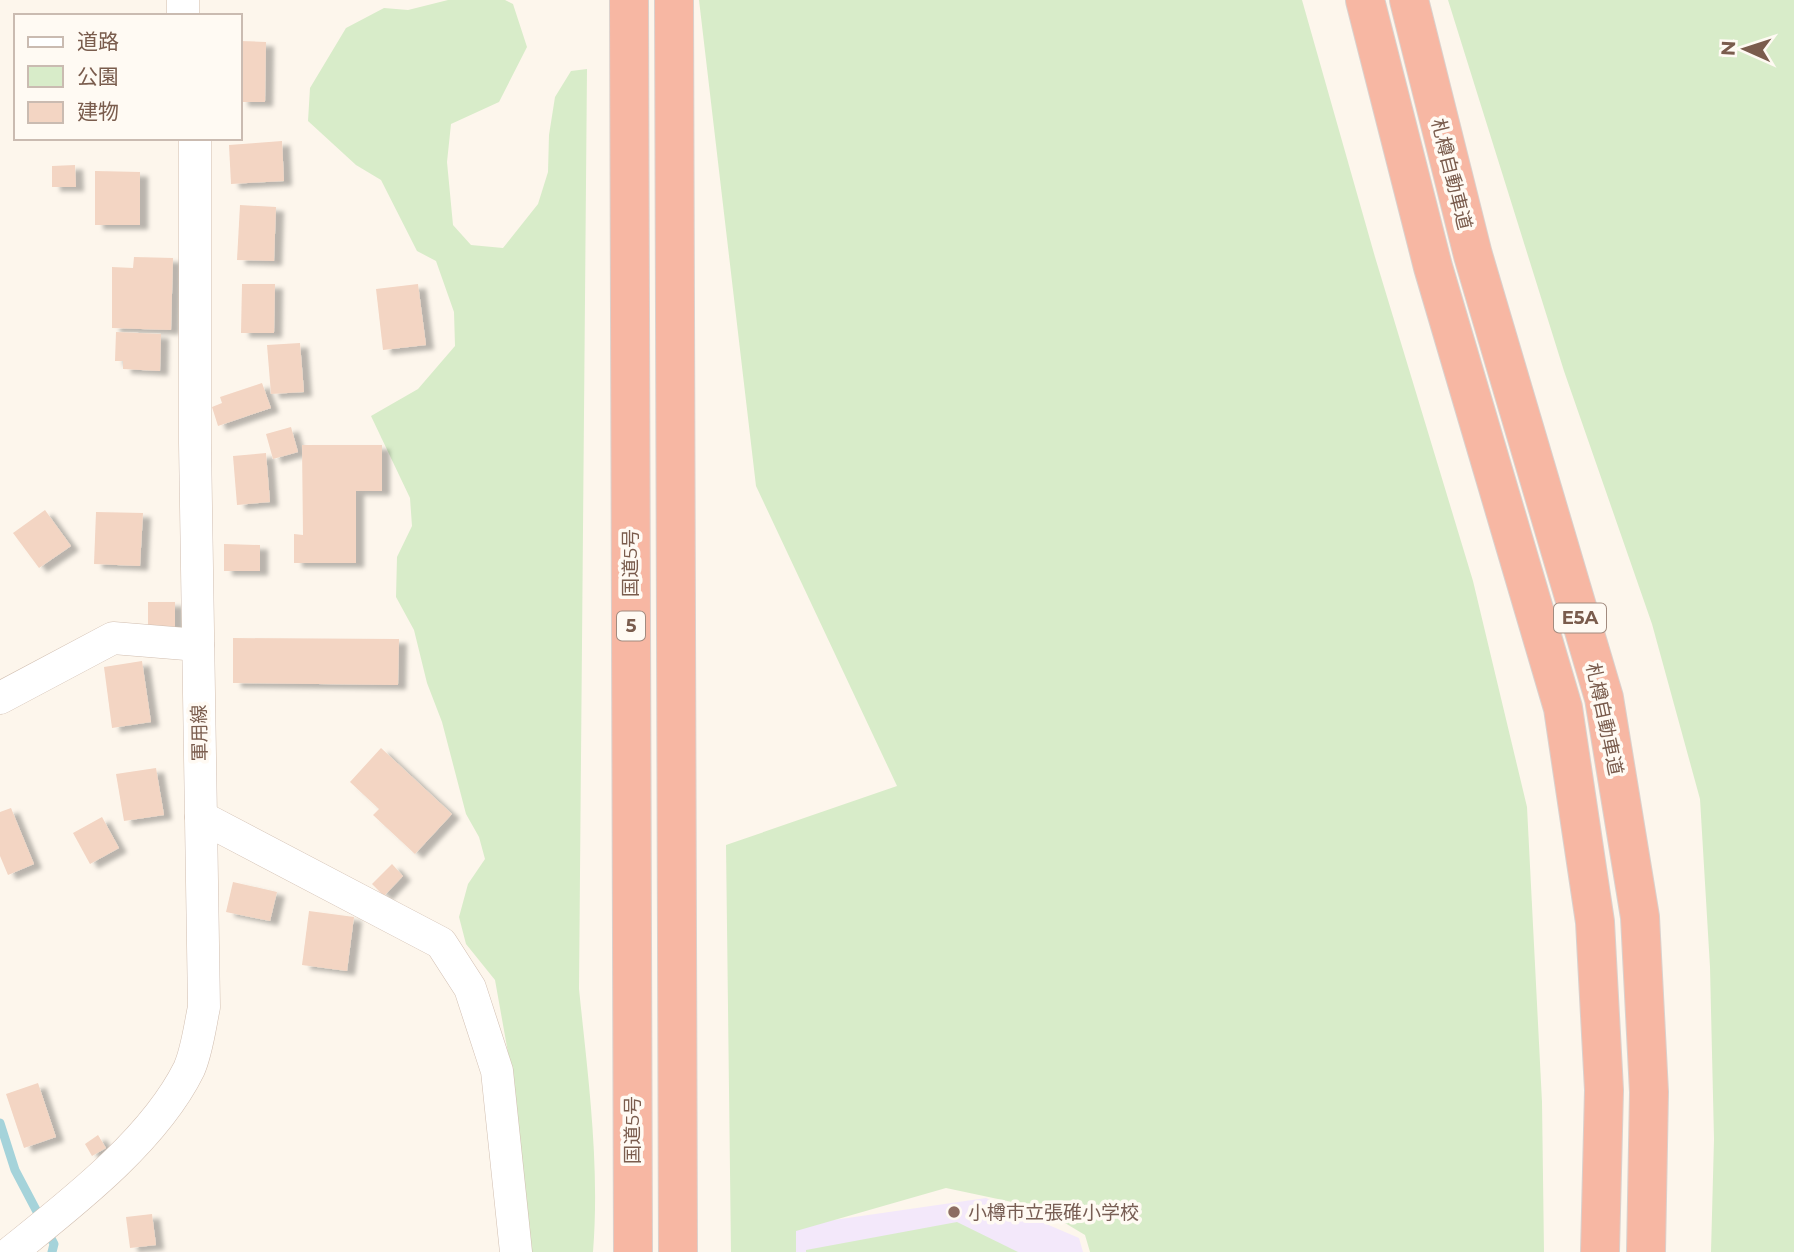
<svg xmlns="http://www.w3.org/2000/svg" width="1794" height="1252" font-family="Montserrat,'Noto Sans JP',sans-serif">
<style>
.education{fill:#f3e8fa}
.green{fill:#d8ecc9}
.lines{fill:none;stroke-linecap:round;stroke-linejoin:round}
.stream{stroke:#a5d3da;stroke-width:9}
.building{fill:#f3d5c3;filter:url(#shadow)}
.street-casing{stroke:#d1beb0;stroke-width:33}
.highway-casing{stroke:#dad1cd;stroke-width:40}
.street{stroke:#fff;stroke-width:32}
.highway{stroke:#f7b7a3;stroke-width:38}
.education-dot{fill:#8d6e63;stroke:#fffaf3;stroke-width:2.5}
.labels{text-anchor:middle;stroke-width:7;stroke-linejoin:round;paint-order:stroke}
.shield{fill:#fffaf3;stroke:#a28b7f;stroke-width:2}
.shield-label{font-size:18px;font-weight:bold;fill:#7a5c4d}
.street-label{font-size:19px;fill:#7a5c4d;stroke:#fffaf3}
.education-label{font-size:19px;fill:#785e54;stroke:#fffaf3;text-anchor:start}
</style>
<defs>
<filter id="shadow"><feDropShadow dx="8" dy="4.5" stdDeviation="2" flood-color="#0004"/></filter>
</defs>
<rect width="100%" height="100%" fill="#fdf6ec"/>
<path class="education" d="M986,1198L1079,1238L1083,1252H793L792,1226Z"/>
<g class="green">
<path d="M448,0H505L513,4L527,47L499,102L451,124L447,162L453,225L471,245L503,248L538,204L548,172L549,135L555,97L571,71L587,69L579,989C588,1077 600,1164 593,1252H527L512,1075L495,980L466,944L459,917L468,884L485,859L479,837L466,814L442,722L427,683L414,630L396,597L397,557L412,526L410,498L371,416L418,389L455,346L454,312L436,261L417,251L381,180L356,165L308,121L310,88L346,28L384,8L408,10Z"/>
<path d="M699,0H1302L1375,257L1473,581L1527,807L1542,1102L1544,1252H1090L1085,1235L1040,1208L946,1188L796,1231V1252H731L726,845L897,786L756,486Z"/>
<path d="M1448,0H1794V1252H1711L1714,1139L1710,967L1700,799L1652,624L1564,371Z"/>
<path d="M957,1222L1018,1252H806V1250Z"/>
</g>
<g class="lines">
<path class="stream" d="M0,1123L15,1170L54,1244L52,1252"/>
</g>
<g class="building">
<path d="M240,41L266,42L265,102H240Z"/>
<path d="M282,141L284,181L231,184L229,145Z"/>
<path d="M75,165L76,187H52V166Z"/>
<path d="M95,171L140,172V225H95Z"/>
<path d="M240,205L276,207L274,261L237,260Z"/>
<path d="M134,257L173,258L171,330L112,328V267L133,268Z"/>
<path d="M242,284H275L274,333H241Z"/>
<path d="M418,284L426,345L383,350L376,289Z"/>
<path d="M116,332L161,334L160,371L123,369V361H115Z"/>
<path d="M300,343L304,392L271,394L267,345Z"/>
<path d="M262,383L271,408L218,426L212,407L222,403L220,397Z"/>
<path d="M291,427L298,452L273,459L266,434Z"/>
<path d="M302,445H382V491H356V563H294V534L303,535Z"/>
<path d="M266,453L270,502L237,505L233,456Z"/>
<path d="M45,510L71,546L39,568L13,533Z"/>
<path d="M96,512L143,513L140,566L94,564Z"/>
<path d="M224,544L260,545V571H224Z"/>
<rect x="148" y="602" width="27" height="25"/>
<path d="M233,638L399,639L398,685L233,683Z"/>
<path d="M142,661L151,722L112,728L104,667Z"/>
<path d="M381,748L452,814L415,854L373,815L379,809L350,782Z"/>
<path d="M156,768L164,815L124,821L116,774Z"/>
<path d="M11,808L34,864L8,875L0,856V812Z"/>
<path d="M102,817L119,848L90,864L73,833Z"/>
<path d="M392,864L403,876L384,896L372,884Z"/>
<path d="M233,882L277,892L270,921L226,912Z"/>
<path d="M309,911L354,917L347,971L302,965Z"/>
<path d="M38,1083L56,1137L24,1148L6,1094Z"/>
<path d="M98,1135L106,1148L92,1156L85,1144Z"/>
<path d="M152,1214L156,1245L130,1248L126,1217Z"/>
</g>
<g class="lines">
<defs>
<g id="street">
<path d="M183,16V0"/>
<path d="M0,698L113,638L198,645"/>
<path d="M201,817L441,943L470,988L497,1071L516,1252"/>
<path d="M11,1252C72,1203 154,1140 189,1069C197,1051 200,1026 204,1007L195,443V138"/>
</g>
<g id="highway">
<path d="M629,0L633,1252"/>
<path d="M674,0L678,1252"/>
<path d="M1365,0L1433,267L1563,708L1595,922L1604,1090L1600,1252"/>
<path d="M1409,0L1473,255L1604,698L1640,917L1649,1092L1646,1252"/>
</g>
</defs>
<use href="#street" class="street-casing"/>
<use href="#highway" class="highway-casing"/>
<use href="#street" class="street"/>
<use href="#highway" class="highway"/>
</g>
<circle class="education-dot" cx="954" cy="1212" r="7"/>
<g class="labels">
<g class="shield">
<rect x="1554" y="603.5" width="52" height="29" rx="5"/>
<rect x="617" y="611.5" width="28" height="29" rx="5"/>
</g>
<g class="shield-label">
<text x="1580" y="624">E5A</text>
<text x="631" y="632">5</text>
</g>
<g class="street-label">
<text transform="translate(1452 174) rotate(76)" y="7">札樽自動車道</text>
<text transform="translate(630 563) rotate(-90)" y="7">国道5号</text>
<text transform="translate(1605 719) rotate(78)" y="7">札樽自動車道</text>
<text transform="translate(199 733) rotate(-91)" y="7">軍用線</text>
<text transform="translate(632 1130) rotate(-90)" y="7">国道5号</text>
</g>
<g class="education-label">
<text x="968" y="1219">小樽市立張碓小学校</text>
</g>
</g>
<rect x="14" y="14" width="228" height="126" fill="#fffaf3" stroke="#cabbb1" stroke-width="2"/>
<rect x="28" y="37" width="35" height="10" fill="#ffffff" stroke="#cabbb1" stroke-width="2"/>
<text x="77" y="49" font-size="21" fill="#7a5c4d">道路</text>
<rect x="28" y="66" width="35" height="21" fill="#d8ecc9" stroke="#cabbb1" stroke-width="2"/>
<text x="77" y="84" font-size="21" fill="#7a5c4d">公園</text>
<rect x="28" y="102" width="35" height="21" fill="#f3d5c3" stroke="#cabbb1" stroke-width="2"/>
<text x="77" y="119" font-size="21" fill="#7a5c4d">建物</text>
<g transform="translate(1745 49) rotate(273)" stroke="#fffaf3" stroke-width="5" paint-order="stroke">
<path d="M0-5L12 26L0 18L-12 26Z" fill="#7a5c4d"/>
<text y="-10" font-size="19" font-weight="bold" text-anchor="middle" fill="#7a5c4d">N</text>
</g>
</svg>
